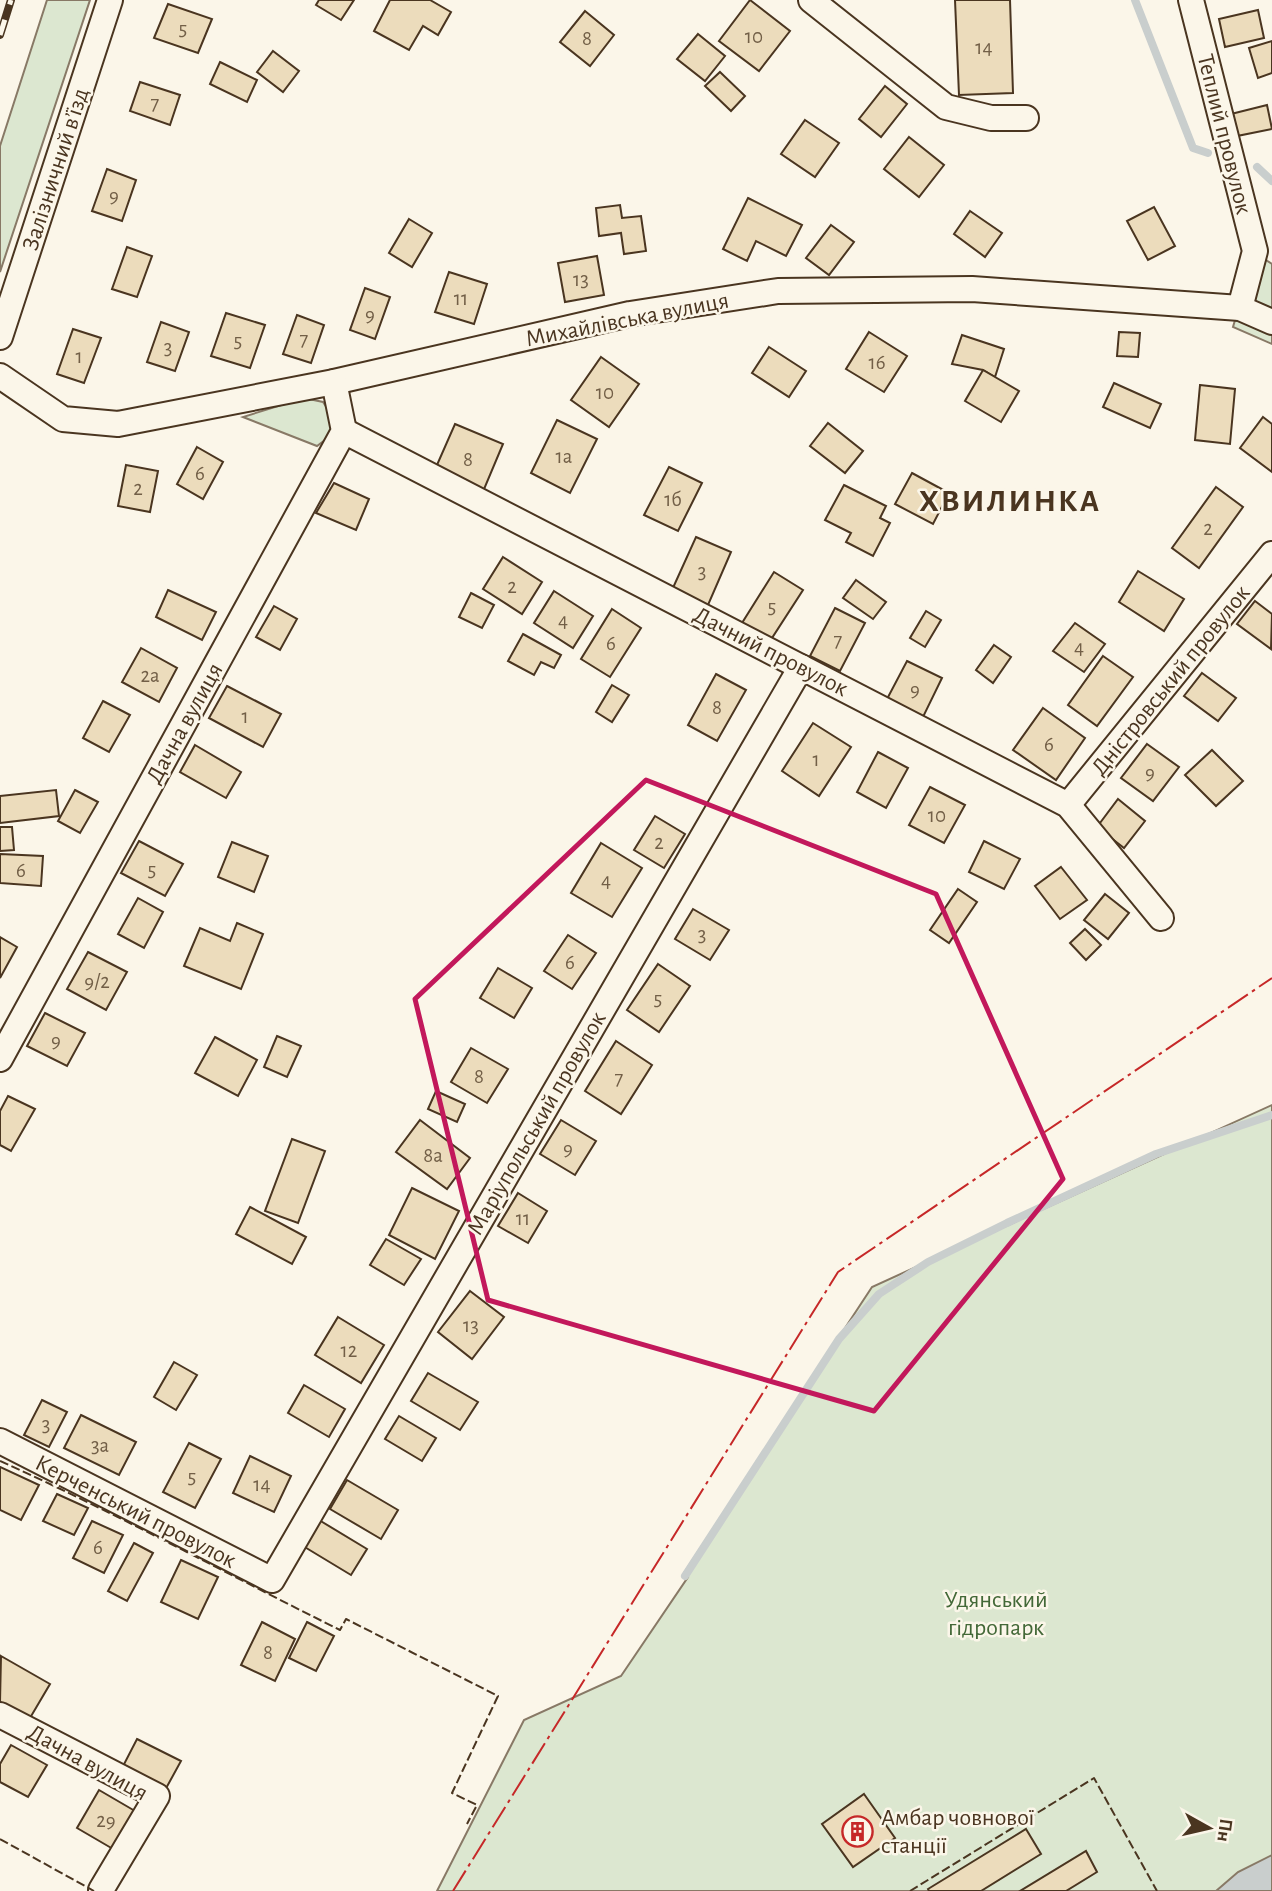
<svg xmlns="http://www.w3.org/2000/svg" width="1272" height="1891" font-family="'Alegreya Sans',sans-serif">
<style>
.green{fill:#dce7d0;stroke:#887966;stroke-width:2}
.water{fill:#c9cecd;stroke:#887966;stroke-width:2}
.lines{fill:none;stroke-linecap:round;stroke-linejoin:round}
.stream{stroke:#c9cecd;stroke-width:8}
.building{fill:#ecdcbc;stroke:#4a3520;stroke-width:2}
.street-casing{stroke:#4a3520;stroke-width:28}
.street{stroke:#fbf6e9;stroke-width:24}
.rail-casing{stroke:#4a3520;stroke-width:8}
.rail{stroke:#fbf6e9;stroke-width:5;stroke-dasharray:16;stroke-linecap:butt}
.fence{stroke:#4a3520;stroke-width:2;stroke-dasharray:9 3.5;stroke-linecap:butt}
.power{stroke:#c62828;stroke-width:2;stroke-dasharray:24 5 3.5 5;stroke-linecap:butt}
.marked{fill:none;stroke:#c2185b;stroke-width:5;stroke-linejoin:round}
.labels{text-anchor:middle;stroke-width:5;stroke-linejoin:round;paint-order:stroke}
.number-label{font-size:21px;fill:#725f47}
.street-label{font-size:24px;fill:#4a3520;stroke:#fbf6e9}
.park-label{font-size:24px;fill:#436837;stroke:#fbf6e9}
.poi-label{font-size:24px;fill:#4a3520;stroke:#fbf6e9;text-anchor:start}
.district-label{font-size:32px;font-weight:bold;letter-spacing:2px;fill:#4a3520;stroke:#fbf6e9}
</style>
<rect width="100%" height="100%" fill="#fbf6e9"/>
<g class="green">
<path d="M47,0H90L0,272V146Z"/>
<path d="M1255,253L1272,264V344L1233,327Z"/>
<path d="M304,398L323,402L333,417L329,437L317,446L243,417Z"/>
<path d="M1272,1105V1891H437L524,1720L621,1676L688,1577L684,1573L872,1287Z"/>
</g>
<path class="water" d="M1272,1855V1891H1216L1238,1872Z"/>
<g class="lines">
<g class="stream">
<path d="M1135,0L1193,148L1208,153"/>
<path d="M1257,167L1272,181"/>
<path d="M685,1576L839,1339L879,1294L928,1262L1007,1223L1156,1154L1272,1115"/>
</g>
</g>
<g class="building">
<path d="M319,0H354L341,20L316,5Z"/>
<path d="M390,0H430L451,12L438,35L423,26L409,50L374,31Z"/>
<path d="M750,0L790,31L759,71L719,41Z"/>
<path d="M955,0H1010L1013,93L959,95Z"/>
<path d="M168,4L212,19L198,53L154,38Z"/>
<path d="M1258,10L1264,38L1225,47L1219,19Z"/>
<path d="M585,11L614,35L590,66L560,42Z"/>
<path d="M698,34L725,56L705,81L677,59Z"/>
<path d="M1272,41V73L1258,78L1249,48Z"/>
<path d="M273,51L299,71L283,92L257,72Z"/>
<path d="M220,62L257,80L247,102L210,84Z"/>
<path d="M720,72L745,96L731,111L705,86Z"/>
<path d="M140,82L180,95L170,125L130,111Z"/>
<path d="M885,86L907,104L881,137L859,119Z"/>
<path d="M1267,105L1272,129L1237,136L1231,114Z"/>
<path d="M805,120L839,143L815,177L781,154Z"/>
<path d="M909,137L944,165L919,197L884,169Z"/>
<path d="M107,169L136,180L122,221L92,211Z"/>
<path d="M748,198L802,225L786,256L756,241L747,261L723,249Z"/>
<path d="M620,205L622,218L641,216L646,251L624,254L621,233L599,236L596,208Z"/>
<path d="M1154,207L1175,246L1148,260L1127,221Z"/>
<path d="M970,211L1002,233L985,257L954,234Z"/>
<path d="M409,219L432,233L412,267L389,253Z"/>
<path d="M831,225L854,242L829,275L806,258Z"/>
<path d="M127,247L152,256L137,297L112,289Z"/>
<path d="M597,256L604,295L565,302L558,263Z"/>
<path d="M449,272L487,284L474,324L435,312Z"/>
<path d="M365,288L390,297L375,339L350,330Z"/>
<path d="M226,313L265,325L250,368L211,356Z"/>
<path d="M297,315L324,325L311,363L283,354Z"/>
<path d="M161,322L189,332L175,371L147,362Z"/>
<path d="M73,329L101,338L84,383L57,374Z"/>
<path d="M869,332L907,356L884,392L846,369Z"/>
<path d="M1119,332L1140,333L1138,357L1117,356Z"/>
<path d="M962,335L1004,349L995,377L983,370L952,364Z"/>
<path d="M769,347L806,371L789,397L752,373Z"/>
<path d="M601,357L639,384L609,427L571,400Z"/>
<path d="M983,370L1019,391L1001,422L965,401Z"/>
<path d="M1114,383L1161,404L1150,428L1103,407Z"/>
<path d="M1200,385L1235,389L1230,444L1195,440Z"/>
<path d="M1263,417L1272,424V472L1240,448Z"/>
<path d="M557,420L597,439L570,493L531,473Z"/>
<path d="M828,423L863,451L845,473L810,446Z"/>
<path d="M455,424L503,444L482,494L433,474Z"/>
<path d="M197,447L223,462L203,499L177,484Z"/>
<path d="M126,465L158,471L150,512L118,506Z"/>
<path d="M669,467L702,483L678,531L644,515Z"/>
<path d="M912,473L949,493L933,524L895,504Z"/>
<path d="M334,483L369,499L356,530L316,513Z"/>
<path d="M844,485L886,506L880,518L890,523L873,556L846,542L851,533L825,520Z"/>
<path d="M1216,487L1243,507L1199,568L1172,548Z"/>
<path d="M696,537L731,552L708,605L672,590Z"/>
<path d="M503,557L542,582L522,614L483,589Z"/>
<path d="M1138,571L1184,599L1164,631L1119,602Z"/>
<path d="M774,572L803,590L770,641L742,623Z"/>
<path d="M856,580L886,602L873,619L843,598Z"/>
<path d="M168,590L216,612L202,640L156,617Z"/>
<path d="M554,591L593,616L573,648L534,623Z"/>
<path d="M471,593L494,605L482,628L459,617Z"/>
<path d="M1255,601L1272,614L1271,649L1237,624Z"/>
<path d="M274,606L297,619L280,650L256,637Z"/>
<path d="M835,608L865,623L840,671L810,656Z"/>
<path d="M612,609L641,628L610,677L581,659Z"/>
<path d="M926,611L941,620L925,647L910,638Z"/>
<path d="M1075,623L1105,644L1084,672L1053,651Z"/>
<path d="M523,634L561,655L554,668L541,662L534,675L508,661Z"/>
<path d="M994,645L1011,657L993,683L976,670Z"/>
<path d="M141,648L177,668L159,702L122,682Z"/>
<path d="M1103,656L1133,677L1097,726L1068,705Z"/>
<path d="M907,661L942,678L923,717L887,699Z"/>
<path d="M1202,673L1236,698L1218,721L1184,696Z"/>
<path d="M716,674L746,690L717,741L688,725Z"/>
<path d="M612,685L629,695L612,722L596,712Z"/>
<path d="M227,686L281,714L263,747L209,718Z"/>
<path d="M103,701L130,715L109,752L83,738Z"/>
<path d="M1043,708L1085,738L1056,780L1013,750Z"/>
<path d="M813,723L851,747L819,796L782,771Z"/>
<path d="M1147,744L1179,767L1153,801L1121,778Z"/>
<path d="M195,745L241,772L226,798L180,772Z"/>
<path d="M1212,750L1243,781L1216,806L1185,775Z"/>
<path d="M878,752L908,768L886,808L857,792Z"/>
<path d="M930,787L965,805L944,843L909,825Z"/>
<path d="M56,790L59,816L0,823V796Z"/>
<path d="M75,790L98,802L80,833L58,821Z"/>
<path d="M1118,799L1145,821L1124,848L1097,827Z"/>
<path d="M655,816L685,834L664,868L634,850Z"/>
<path d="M0,827H12L14,850L0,851Z"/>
<path d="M139,841L183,864L165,896L121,873Z"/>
<path d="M984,841L1020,859L1004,889L969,872Z"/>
<path d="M232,842L268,856L254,892L218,877Z"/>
<path d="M601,843L642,868L612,917L571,893Z"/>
<path d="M0,854L43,856L41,886L0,883Z"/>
<path d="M1061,867L1087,900L1060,919L1035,886Z"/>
<path d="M958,889L977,902L949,943L930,930Z"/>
<path d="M1105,894L1129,913L1108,939L1084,920Z"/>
<path d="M138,898L163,912L144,948L118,934Z"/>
<path d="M693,909L729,930L710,960L675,939Z"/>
<path d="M237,923L263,934L241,989L184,966L200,928L230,941Z"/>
<path d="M1085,929L1101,945L1086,960L1070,943Z"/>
<path d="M568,935L596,953L572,989L544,971Z"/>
<path d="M0,937L17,947L0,978Z"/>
<path d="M88,952L127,972L106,1010L67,989Z"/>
<path d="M658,964L690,986L659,1032L627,1010Z"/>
<path d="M498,968L532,988L514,1018L480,998Z"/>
<path d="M45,1013L85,1033L67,1066L27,1046Z"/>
<path d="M277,1036L301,1046L287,1077L264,1067Z"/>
<path d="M215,1037L257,1060L238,1096L195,1073Z"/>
<path d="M616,1041L652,1065L621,1114L585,1091Z"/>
<path d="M471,1048L508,1069L487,1103L451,1082Z"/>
<path d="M436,1091L465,1104L457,1122L428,1109Z"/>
<path d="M8,1096L35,1109L11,1151L0,1145V1111Z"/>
<path d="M420,1120L470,1158L447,1189L396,1152Z"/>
<path d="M561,1120L596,1141L575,1175L540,1154Z"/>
<path d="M292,1139L325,1151L298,1223L265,1211Z"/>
<path d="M412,1188L459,1211L435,1259L389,1235Z"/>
<path d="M518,1193L547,1211L528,1243L498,1226Z"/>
<path d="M250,1207L306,1237L292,1264L236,1234Z"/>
<path d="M386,1239L421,1259L404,1285L370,1265Z"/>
<path d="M470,1291L504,1317L472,1359L438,1332Z"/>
<path d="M338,1317L384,1345L361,1383L315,1355Z"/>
<path d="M174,1362L197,1375L176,1410L154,1397Z"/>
<path d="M428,1373L478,1402L460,1430L411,1401Z"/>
<path d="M304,1385L345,1409L329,1437L288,1413Z"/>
<path d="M42,1400L67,1412L49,1447L24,1435Z"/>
<path d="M81,1415L136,1442L119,1475L64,1448Z"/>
<path d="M399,1416L436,1438L422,1461L385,1439Z"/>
<path d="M189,1443L221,1459L195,1508L163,1492Z"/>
<path d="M250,1456L291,1476L274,1512L233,1493Z"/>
<path d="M0,1467L39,1485L21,1520L0,1510Z"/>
<path d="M347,1480L398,1510L381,1539L330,1509Z"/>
<path d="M57,1494L88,1508L74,1535L43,1521Z"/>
<path d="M319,1520L367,1549L351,1575L303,1546Z"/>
<path d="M92,1521L123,1535L104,1573L73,1558Z"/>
<path d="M134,1543L153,1553L127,1601L108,1591Z"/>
<path d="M181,1560L218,1577L198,1619L161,1602Z"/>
<path d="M262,1622L295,1639L275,1681L241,1665Z"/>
<path d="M307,1622L334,1636L316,1671L289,1658Z"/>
<path d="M1,1656L50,1684L30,1718L0,1702Z"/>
<path d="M137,1739L181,1761L164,1792L121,1770Z"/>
<path d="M11,1745L47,1765L28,1797L0,1782V1764Z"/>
<path d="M99,1790L135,1811L113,1849L77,1828Z"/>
<path d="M864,1794L895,1838L853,1867L822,1824Z"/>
<path d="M1026,1829L1041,1854L981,1891H929L928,1889Z"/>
<path d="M1086,1851L1097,1872L1066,1891H1020Z"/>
</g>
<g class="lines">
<defs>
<g id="street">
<path d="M811,0L946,107L991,118H1026"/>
<path d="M1191,0L1255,251L1240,308"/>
<path d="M0,337L110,0"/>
<path d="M0,376L63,419L118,424L334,382L630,314L778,291L972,289L1240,308L1272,322"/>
<path d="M344,431L1068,805L1161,918"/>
<path d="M1068,805L1272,554"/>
<path d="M0,1059L344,431L334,382"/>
<path d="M0,1441L272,1580L801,667"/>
<path d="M0,1715L157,1796L101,1890"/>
</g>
</defs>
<use href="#street" class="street-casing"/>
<use href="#street" class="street"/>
<defs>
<path id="rail" d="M0,35L11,0"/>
</defs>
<use href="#rail" class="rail-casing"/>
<use href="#rail" class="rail"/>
<g class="fence">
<path d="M0,1461C116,1513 227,1574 340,1630L346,1619L498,1696L452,1793L477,1805L467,1824"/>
<path d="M0,1839L94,1891"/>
<path d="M910,1891L1094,1778L1157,1891"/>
</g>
<path class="power" d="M453,1891L838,1272L1272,978"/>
</g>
<path class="marked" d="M646,780L936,894L1063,1179L874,1411L488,1300L415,999Z"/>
<defs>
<symbol id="building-ring" viewBox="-11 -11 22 22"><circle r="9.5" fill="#fbf6e9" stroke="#c62828" stroke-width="1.5"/><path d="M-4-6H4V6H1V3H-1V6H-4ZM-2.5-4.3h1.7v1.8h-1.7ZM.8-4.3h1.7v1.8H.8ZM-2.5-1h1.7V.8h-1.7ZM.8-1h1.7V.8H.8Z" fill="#c62828"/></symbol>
</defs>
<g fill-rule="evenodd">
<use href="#building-ring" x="840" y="1814" width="35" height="35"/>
</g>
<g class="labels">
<g class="number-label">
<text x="183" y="35">5</text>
<text x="754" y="43">10</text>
<text x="587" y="45">8</text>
<text x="984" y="54">14</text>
<text x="155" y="110">7</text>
<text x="114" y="202">9</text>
<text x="581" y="286">13</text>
<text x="461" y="305">11</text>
<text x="370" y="321">9</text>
<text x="304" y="346">7</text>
<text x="238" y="347">5</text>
<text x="168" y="354">3</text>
<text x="79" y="363">1</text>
<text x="877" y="369">16</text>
<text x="605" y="399">10</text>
<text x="564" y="463">1а</text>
<text x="468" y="466">8</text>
<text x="200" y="480">6</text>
<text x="138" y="495">2</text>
<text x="673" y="506">1б</text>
<text x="1208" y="535">2</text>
<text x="702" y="578">3</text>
<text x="512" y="593">2</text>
<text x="772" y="613">5</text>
<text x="563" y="627">4</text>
<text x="838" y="647">7</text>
<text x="611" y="650">6</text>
<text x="1079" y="654">4</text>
<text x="150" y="682">2а</text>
<text x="915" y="696">9</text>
<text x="717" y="714">8</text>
<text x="245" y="723">1</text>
<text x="1049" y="751">6</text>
<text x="816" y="766">1</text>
<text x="1150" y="779">9</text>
<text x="937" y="822">10</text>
<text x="659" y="849">2</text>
<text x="152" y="876">5</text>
<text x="21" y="877">6</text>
<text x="606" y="887">4</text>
<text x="702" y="941">3</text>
<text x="570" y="969">6</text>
<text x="97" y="988">9/2</text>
<text x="658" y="1005">5</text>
<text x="56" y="1047">9</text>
<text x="479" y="1083">8</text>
<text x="619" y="1085">7</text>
<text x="568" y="1155">9</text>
<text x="433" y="1162">8а</text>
<text x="523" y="1225">11</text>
<text x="471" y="1332">13</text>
<text x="349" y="1357">12</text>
<text x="46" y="1431">3</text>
<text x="100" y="1452">3а</text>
<text x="192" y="1483">5</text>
<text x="262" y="1491">14</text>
<text x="98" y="1554">6</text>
<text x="268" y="1659">8</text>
<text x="106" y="1827">29</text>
</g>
<g class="street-label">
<text transform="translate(1225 134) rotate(76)" y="8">Теплий провулок</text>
<text transform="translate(55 169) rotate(-72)" y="8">Залізничний в’їзд</text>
<text transform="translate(627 319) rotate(-11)" y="8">Михайлівська вулиця</text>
<text transform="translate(771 651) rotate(27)" y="8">Дачний провулок</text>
<text transform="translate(1170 680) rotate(-51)" y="8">Дністровський провулок</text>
<text transform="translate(184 723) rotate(-61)" y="8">Дачна вулиця</text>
<text transform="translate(536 1123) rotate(-60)" y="8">Маріупольський провулок</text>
<text transform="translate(136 1511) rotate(27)" y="8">Керченський провулок</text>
<text transform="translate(88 1762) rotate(29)" y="8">Дачна вулиця</text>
</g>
<g class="park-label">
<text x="996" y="1607">Удянський<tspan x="996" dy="28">гідропарк</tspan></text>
</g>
<g class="poi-label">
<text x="881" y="1825">Амбар човнової<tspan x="881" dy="28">станції</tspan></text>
</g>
<g class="district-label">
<text x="1010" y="511">ХВИЛИНКА</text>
</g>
</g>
<g transform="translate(1209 1828) rotate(98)" stroke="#fbf6e9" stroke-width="5" paint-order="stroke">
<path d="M0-5L12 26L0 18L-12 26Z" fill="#4a3520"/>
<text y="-10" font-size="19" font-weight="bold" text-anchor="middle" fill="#4a3520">Пн</text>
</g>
</svg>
